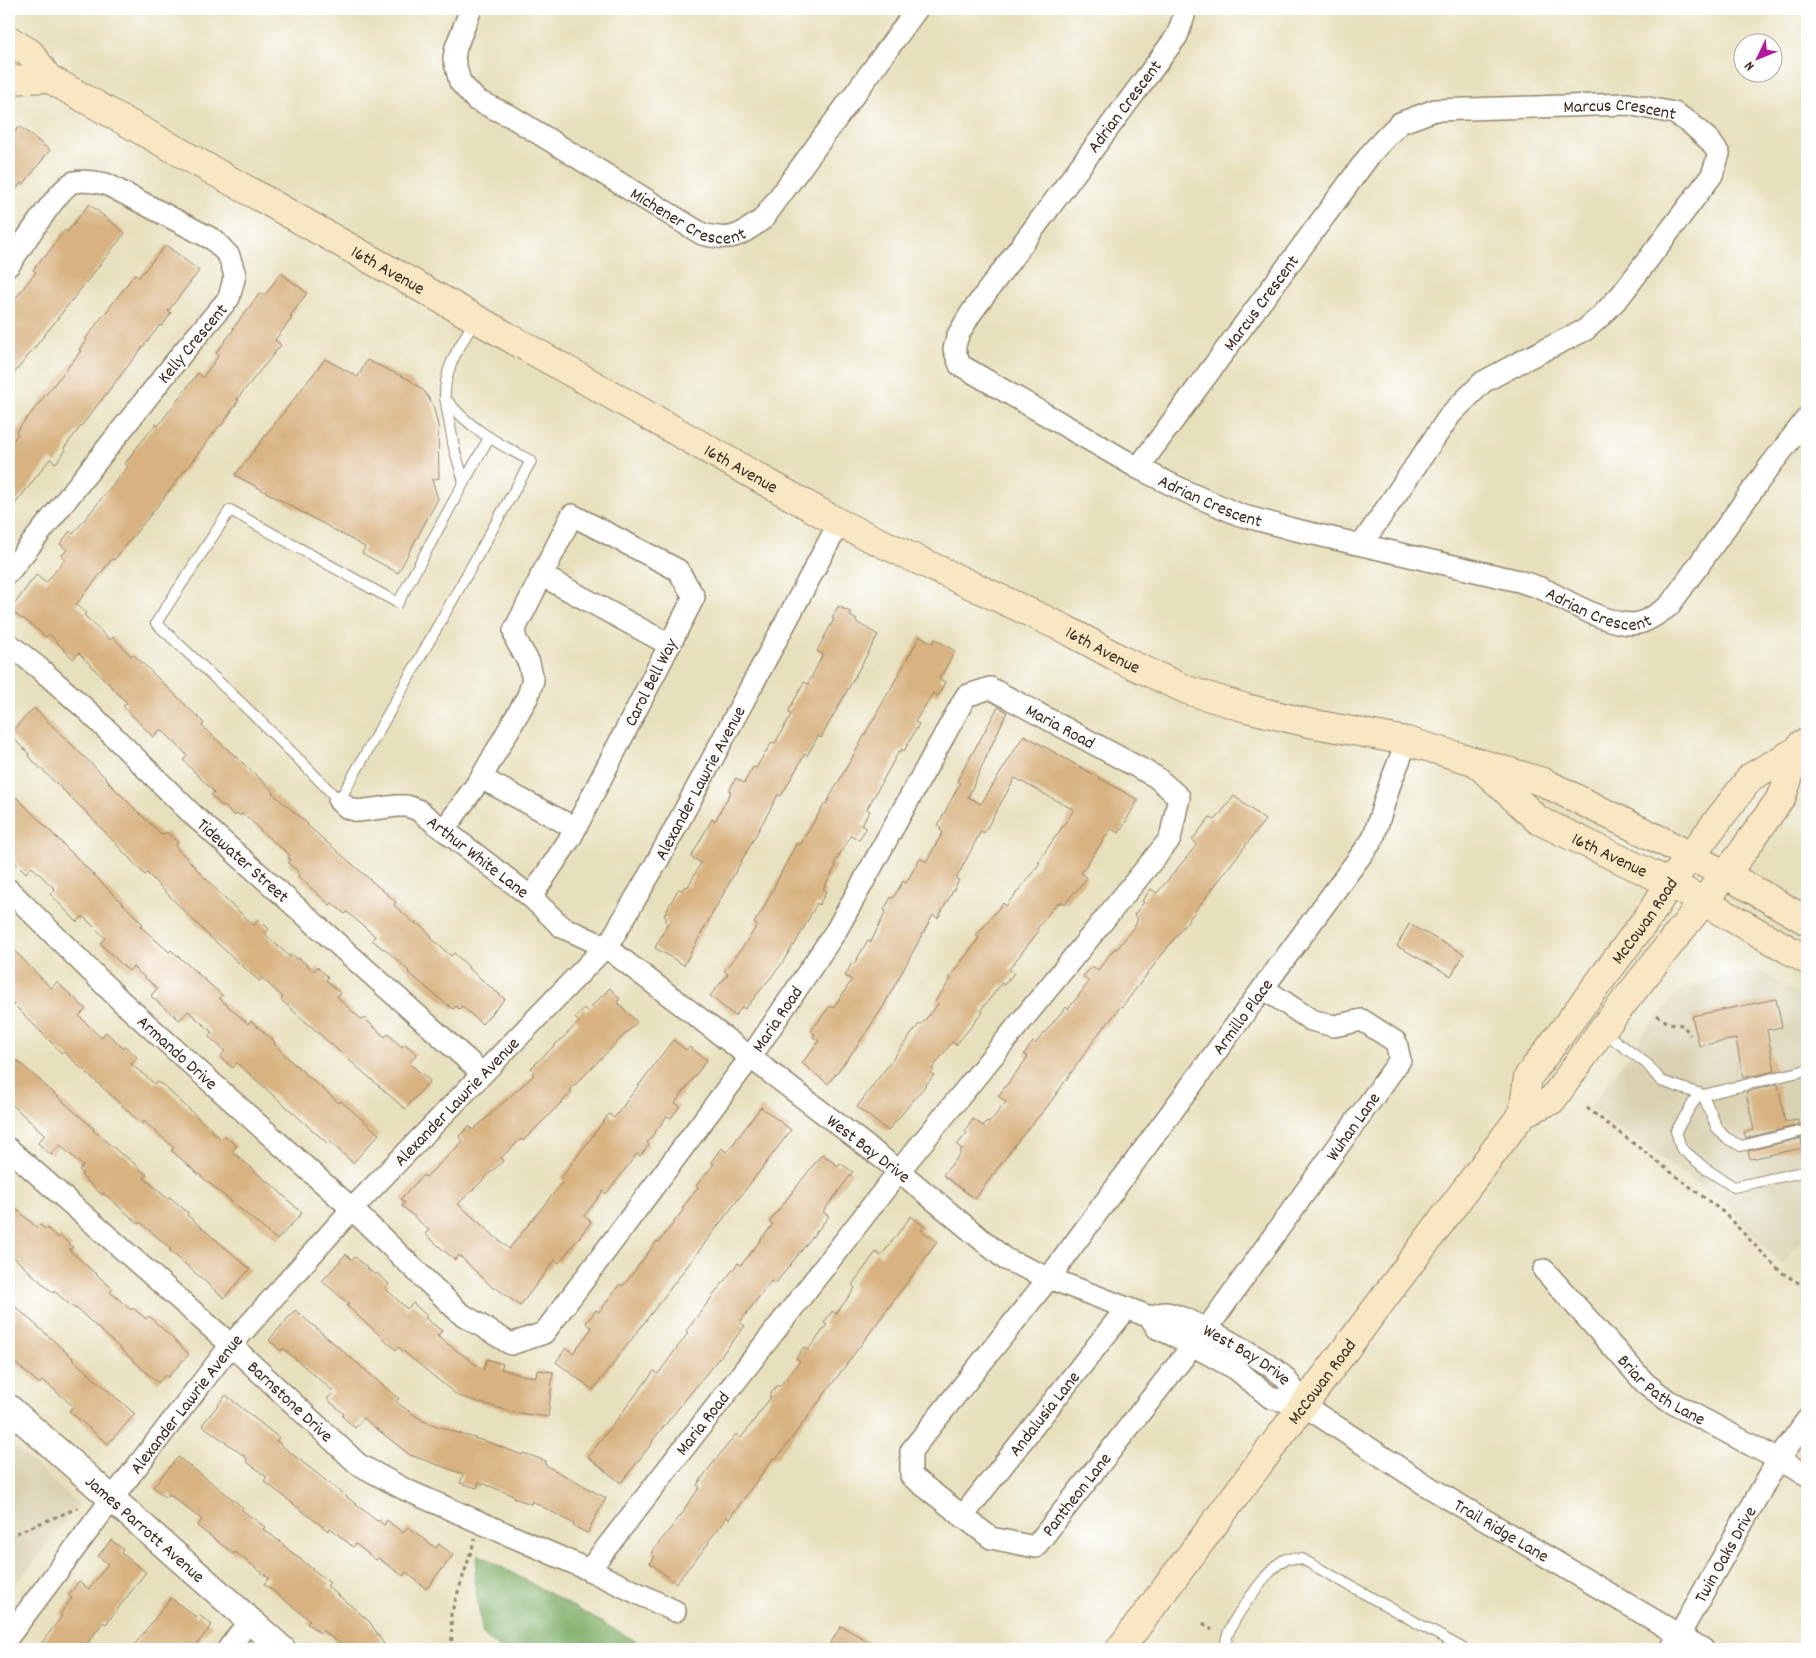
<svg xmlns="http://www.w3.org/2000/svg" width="1816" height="1658" font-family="Dekko,sans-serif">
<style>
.built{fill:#d9d1b1}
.forest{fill:#7ead66;stroke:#5c6c42}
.building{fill:#d8b280}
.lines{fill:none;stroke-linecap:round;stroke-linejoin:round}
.service-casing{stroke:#91856d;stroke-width:12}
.minor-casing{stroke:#91856d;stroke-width:24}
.tertiary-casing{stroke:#91856d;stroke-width:29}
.secondary-casing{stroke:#91856d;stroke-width:30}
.path{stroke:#91856d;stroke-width:3;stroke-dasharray:4 4;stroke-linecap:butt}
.service{stroke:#fff;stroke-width:10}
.minor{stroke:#fff;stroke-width:21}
.tertiary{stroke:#fff;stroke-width:26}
.secondary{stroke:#f9e7c3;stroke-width:28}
.labels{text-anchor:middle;stroke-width:4.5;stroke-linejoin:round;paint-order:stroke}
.street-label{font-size:18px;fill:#3b2a1e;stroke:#fff}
</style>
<rect width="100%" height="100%" fill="#fff"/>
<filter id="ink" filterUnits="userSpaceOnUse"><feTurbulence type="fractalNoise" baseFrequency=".02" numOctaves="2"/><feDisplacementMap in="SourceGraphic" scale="10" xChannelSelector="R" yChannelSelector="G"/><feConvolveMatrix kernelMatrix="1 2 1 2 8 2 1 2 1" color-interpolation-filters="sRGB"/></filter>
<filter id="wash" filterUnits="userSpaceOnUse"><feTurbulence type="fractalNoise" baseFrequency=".0096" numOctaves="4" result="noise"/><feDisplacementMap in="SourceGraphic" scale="20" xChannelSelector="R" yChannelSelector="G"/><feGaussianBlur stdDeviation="1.12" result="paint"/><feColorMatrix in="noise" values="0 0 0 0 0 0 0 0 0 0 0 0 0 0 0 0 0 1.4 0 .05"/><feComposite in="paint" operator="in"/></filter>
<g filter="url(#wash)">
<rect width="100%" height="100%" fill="#e7e0bc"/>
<g class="built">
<path d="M1759,970L1807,999V1232L1782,1266L1729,1207L1590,1108L1646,1031L1678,992L1680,993L1683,988Z"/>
<path d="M9,1442L78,1504L9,1594Z"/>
</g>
<path class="forest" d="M478,1554L650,1649H651H498L483,1634L474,1580Z"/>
<g id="blocks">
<g class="building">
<path d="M19,126L50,150L23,185L21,183L9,199V140Z"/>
<path d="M89,204L125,233L9,380V306L36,272L33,270L43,257L44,258L65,230L67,232Z"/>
<path d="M166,245L199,271L168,311L171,313L162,326L160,325L64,448L66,450L56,463L50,459L9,512V446L18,434L16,432L81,351L79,350L87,339L86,338L135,274L139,277Z"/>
<path d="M281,273L307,293L290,316L292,318L275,340L281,345L237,399L239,400L221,426L220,425L152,513L114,560L112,559L76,605L86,613L84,615L110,640L113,637L131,656L133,654L204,723L202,726L258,777L273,791L272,793L308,824L307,825L396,902L394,905L415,924L417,922L432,936L431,938L451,956L454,953L469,967L468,968L505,999L482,1024L462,1006L459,1009L456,1006L453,1009L440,999L408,972L409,971L384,948L383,949L372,940L375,936L347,912L345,914L332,903L330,905L298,876L300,873L288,863L291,860L288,858L290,855L263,833L248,817L246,818L242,814L240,816L238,813L235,816L223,805L222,806L211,795L214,792L183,760L187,756L185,753L161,729L153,737L123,706L127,703L79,653L73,659L49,634L46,637L23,618L22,619L10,610L36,575L46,583L65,559L61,556L67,550L60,544L70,531L73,534L128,466L125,464L134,451L156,424L158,426L198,373L203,377L219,355L216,353L234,329L233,328L260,293L264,296Z"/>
<path d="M325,359L358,377L367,360L410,380L424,391L433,405L438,426L439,478L432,480L438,499L398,573L362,553L365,547L235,475Z"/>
<path d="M838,606L852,613L850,616L857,620L856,622L878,635L821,738L818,736L807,756L805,754L781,796L778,795L684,965L655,948L668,923L665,921L667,918L664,916L677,891L679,889L682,890L685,886L688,887L701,863L691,857L712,819L715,821L731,792L729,791L736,778L744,783L753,767L756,768L772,742L775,743L791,715L789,713V710L804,682L808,684L823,654L817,651L834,619L832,618Z"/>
<path d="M920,636L932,643L935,639L955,651L939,679L945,682L938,696L933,693L915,722L919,724L904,751L902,749L901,752L899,751L867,809L870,811L861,825L866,828L859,840L851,835L834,864L836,866L823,889L826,892L819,905L817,903L794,946L793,945L781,965L745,1009L742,1007L735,1016L710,996L728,974L724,971L748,940L757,925L754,923L764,907L787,861L797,843L800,845L825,803L826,804Z"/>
<path d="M998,707L1007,712L968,797L981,804L1024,735L1138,800L1119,833L1111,829L1081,873L1087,877L1079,889L1078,888L1065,904L1062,901L1059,904L1058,902L1037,929L1039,931L1009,969L1014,973L1004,985L1002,983L981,1010L983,1012L956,1045L952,1042L932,1069L934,1070L931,1073L934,1075L888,1131L857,1107L919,1024L921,1025L938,1004L935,1001L951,979L949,978L979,938L976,936L1003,903L1006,906L1040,863L1038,862L1074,810L1015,778L984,833L981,831L956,879L959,880L938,918L933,915L883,1007L855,1049L828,1084L802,1063L819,1041L813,1037L815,1034L811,1031L830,1006L833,1008L852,980L845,976L852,963L854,964L868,940L871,942L886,911L884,910L891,897L893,898L903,881L906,883L920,858L926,862L943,832L940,830L941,827L938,825L960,783L957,781Z"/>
<path d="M34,708L109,781L108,782L136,810L161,834L162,833L164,834L167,832L178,843L175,846L225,899L254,925L259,919L269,929L265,934L290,957L292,954L298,960L299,958L314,971L317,967L328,977L326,980L340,993L337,997L362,1020L364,1018L385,1037L388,1034L402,1047L405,1044L417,1054L409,1063L430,1081L405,1109L281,1000L283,997L262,978L259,981L209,936L147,873L145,875L89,815L28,756L29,754L9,734Z"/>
<path d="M9,790L143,924L140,926L169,952L171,950L222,995L219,998L248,1024L251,1021L275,1042L274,1044L294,1064L339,1103L341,1101L379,1134L353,1163L329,1141L327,1143L237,1063L233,1068L220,1057L225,1051L208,1036L212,1032L188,1011L180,1020L163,1007L151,996L157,988L133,967L129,971L115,958L100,943L105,938L83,916L77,922L50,894L55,889L32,867L26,873L9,856Z"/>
<path d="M1234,796L1265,820L1122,1007L1121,1006L1105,1027L1104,1026L1047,1107L1017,1142L975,1199L943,1175L961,1153L960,1152L962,1149L957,1145L967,1133L965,1131L973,1119L983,1126L987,1121L989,1123L1006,1102L998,1096L1028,1057L1024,1054L1033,1042L1035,1044L1066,1007L1068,1009L1089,982L1083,977L1092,966L1098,970L1115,948L1117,949L1137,923L1136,922L1138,919L1134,915L1144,902L1142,901L1151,889L1157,893L1196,846V843L1192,840L1210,817L1214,820L1217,818Z"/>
<path d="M1409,924L1464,954L1451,976L1397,946Z"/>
<path d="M9,945L51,988L57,982L86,1009L79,1016L101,1038L106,1032L123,1048L125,1046L137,1057L131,1064L155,1084L157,1082L163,1085L221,1139L225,1136L237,1146L232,1151L267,1182L268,1181L302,1213L277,1240L189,1166L171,1150L174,1148L144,1121L142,1124L64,1052L62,1053L14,1005L9,999Z"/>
<path d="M610,988L620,999L617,1002L637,1022L570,1090L572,1092L523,1141L521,1139L501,1158L504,1160L458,1204L509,1249L564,1180L561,1178L609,1114L614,1118L673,1040L686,1050L689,1047L707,1060L675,1103L680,1106L671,1118L667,1116L647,1143L649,1145L640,1156L637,1154L606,1194L603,1191L584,1216L591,1222L559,1263L555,1260L520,1306L495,1287L494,1289L459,1255L455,1260L425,1234L429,1230L402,1206L405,1203L401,1199L423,1175L426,1177L463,1141L459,1136L469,1126L473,1130L534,1075L532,1073L534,1071L531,1068L579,1022L575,1018L584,1008L587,1011Z"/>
<path d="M1776,999L1782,1027L1767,1030L1775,1071L1743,1078L1736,1039L1699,1046L1692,1016Z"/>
<path d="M9,1056L16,1063L18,1061L94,1129L93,1130L122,1155L123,1154L147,1175L144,1178L168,1199L170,1197L188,1213L187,1215L250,1269L224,1298L169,1250L171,1249L140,1222L139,1224L108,1197L103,1193L102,1195L81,1175L83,1173L79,1170L83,1166L60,1145L51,1155L38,1143L45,1135L9,1102Z"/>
<path d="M1778,1084L1785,1122L1798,1120L1799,1125L1746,1138L1744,1132L1754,1130L1746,1092Z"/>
<path d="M761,1107L791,1130L593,1390L556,1362L566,1348L573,1353L592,1328L586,1323L596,1310L599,1312L620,1284L623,1286L657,1241L659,1242L684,1209L682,1208L698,1188L696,1186L714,1164L711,1162L721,1148L727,1152Z"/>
<path d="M1801,1138L1803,1148L1750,1159L1748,1151Z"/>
<path d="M822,1154L838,1166L840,1163L853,1172L823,1212L829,1216L775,1284L771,1281L740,1322L745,1326L652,1441L653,1442L621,1483L588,1457L654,1371L658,1374L688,1333L686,1331L738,1263L741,1265L773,1224L769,1222Z"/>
<path d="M9,1202L37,1228L40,1225L45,1229L46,1227L58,1238L60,1236L73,1247L69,1250L113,1289L110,1292L131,1310L133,1308L146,1319L149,1316L189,1354L168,1377L165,1375L158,1383L76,1308L75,1309L54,1291L53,1293L9,1253Z"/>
<path d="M911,1216L924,1226L921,1230L937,1242L789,1442L776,1459L774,1457L729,1519L727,1517L708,1542L709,1543L676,1583L650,1563L655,1557L651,1553L685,1510L684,1509L700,1487L697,1485L707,1471L736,1434L741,1438L771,1397L769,1396L777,1385L779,1387L800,1361L796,1358L804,1347L808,1350L827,1325L824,1323L832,1311L836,1314L855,1288L852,1285L876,1252L881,1256Z"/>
<path d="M346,1254L352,1260L355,1257L375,1275L377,1273L389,1284L385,1288L407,1309L413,1303L427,1316L425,1318L442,1331L437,1336L483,1370L487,1359L503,1364L501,1369L521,1375L536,1377L537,1370L553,1372L548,1417L512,1412L458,1396L398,1347L396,1350L347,1306L349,1304L322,1281Z"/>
<path d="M9,1301L73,1358L72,1359L135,1414L108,1444L69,1411L73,1406L43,1380L40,1384L9,1358Z"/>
<path d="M295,1310L399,1399L396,1402L423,1421L461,1434L491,1443L522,1455L523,1453L546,1461L545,1465L606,1498L587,1533L573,1526L574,1524L532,1501L531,1504L514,1498L515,1496L479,1482L477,1488L460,1483L463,1474L410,1455L363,1418L355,1428L342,1416L344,1414L327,1399L334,1392L283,1348L281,1351L269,1340Z"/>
<path d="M226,1395L279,1438L276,1441L377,1521L378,1520L384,1525L387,1520L403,1533L408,1527L436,1548L439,1544L453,1555L426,1589L406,1572L403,1576L378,1558L376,1560L356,1544L353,1547L330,1528L328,1531L264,1481L267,1477L246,1461L247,1458L202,1425Z"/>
<path d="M178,1457L219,1488L243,1508L242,1510L265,1527L263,1529L284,1545V1546L330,1583L327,1586L369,1621L387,1649H347L322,1630L320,1633L307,1623L310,1620L264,1584L269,1578L235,1552L234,1554L197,1526L202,1520L169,1494L166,1498L153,1487Z"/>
<path d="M111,1540L123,1549L121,1553L146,1572L106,1624L103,1622L83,1649H37L62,1616L60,1614L72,1598L69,1595L79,1581L89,1589L108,1564L98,1556Z"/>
<path d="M171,1598L196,1617L199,1615L212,1625L193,1649H131Z"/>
<path d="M841,1626L882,1649H827Z"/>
</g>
</g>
</g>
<g filter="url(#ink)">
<use href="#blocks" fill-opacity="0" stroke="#91856d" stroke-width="1"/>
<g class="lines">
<defs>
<g id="service">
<path d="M445,398L454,448L464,482L398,603L230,510L156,623C218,681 281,739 339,801L531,461C498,443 469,429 445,398C444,366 460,347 475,320"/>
<path d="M464,482L489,438"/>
<path d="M1602,1031L1647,1064L1661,1081L1703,1095L1807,1070"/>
<path d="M1699,1093L1676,1131L1681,1148L1706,1169L1734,1187L1807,1171"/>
<path d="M1703,1095L1717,1128L1726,1138L1741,1146L1807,1130"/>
<path d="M1225,1649C1226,1644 1226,1638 1228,1634C1233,1619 1271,1564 1286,1559C1290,1558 1297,1559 1302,1559L1464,1649"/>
</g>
<g id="minor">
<path id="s1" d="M471,9L456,47L454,59L460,82L476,100L512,117L702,234C732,242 739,236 763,219L917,9"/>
<path id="s2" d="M1183,9L1184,16L1177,36L971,313L958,335L954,349L960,365L1138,468L1189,493L1240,515L1292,529L1519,581C1527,584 1537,586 1545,590C1568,601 1613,629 1639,623C1650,620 1660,612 1669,606L1770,466L1807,418"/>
<path d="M9,265C20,249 60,186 74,182C85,180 96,182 106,184L214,240L229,256L235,275L229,298L184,351L9,572"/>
<path id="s3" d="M1138,468L1372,152L1385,138L1400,123L1435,110L1628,104L1674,113L1690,123L1710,141L1719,154L1712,175L1621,295L1601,316L1585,330L1526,359L1483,382L1451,414L1362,544"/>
<path d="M541,575L670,645"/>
<path id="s4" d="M9,644L39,668L90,713L193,815L482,1073"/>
<path d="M481,778L575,828"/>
<path id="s5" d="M339,801L348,808L358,811L397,806H407L418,810L531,897L562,927L606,947L899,1171L1005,1259L1049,1278L1150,1317C1154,1316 1160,1313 1165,1313C1185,1314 1267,1361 1283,1376C1291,1384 1297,1396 1303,1405"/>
<path d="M444,830L481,778L528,696L533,680L529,663L516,640L514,631L572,515L678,570L694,597L571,837L531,897"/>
<path id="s6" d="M9,890L121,1001L352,1209L460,1313L511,1344L544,1333L750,1058L836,931L966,696L990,688L1156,777L1179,797L1170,839L899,1171L589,1570"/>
<path id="s7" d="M9,1149L231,1345L358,1464L404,1489L589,1570L675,1611"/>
<path id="s8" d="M1544,1270L1645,1383L1667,1400L1807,1475"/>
<path id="s9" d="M1150,1317L1157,1328L1179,1338L1236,1369L1271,1398L1303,1405L1429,1487L1703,1649"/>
<path id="s10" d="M1206,1330L1400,1060L1396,1042L1362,1020L1334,1026L1311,1020L1263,988"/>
<path id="s11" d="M1193,1345L1035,1547L991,1538L911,1476V1451L1049,1278L1373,839L1390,784L1407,741"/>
<path id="s12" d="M962,1517L1126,1309"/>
<path id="s13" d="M9,1636L111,1500L231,1345L352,1209L610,942L658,860L839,523"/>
<path d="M228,1649L250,1620"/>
<path id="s14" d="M1671,1649L1778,1460L1807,1420"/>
</g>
<g id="tertiary">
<path id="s15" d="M9,1408L282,1649"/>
</g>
<g id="secondary">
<path id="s16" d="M9,40L30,53L48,78L839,523L1065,629L1122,660L1187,690L1246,708L1309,723L1407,741L1543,782L1666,843L1752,889L1807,921"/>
<path d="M9,78L12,80L48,78"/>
<path id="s17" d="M1480,766L1538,820L1670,883L1807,960"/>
<path d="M1523,1113L1552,1100L1602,1030L1741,854L1782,796L1798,750L1802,744"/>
<path id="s18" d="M1120,1649L1523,1113L1528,1077L1651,913L1670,883L1751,777L1798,750"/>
</g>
</defs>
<use href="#service" class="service-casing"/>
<use href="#minor" class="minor-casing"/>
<use href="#tertiary" class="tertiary-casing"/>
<use href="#secondary" class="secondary-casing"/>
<g class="path">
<path d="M1657,1015L1668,1023L1683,1025L1690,1035"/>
<path d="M1587,1108L1723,1212L1781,1272L1807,1288"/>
<path d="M9,1536L78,1508"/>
<path d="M1203,1623L1212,1630"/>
<path d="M452,1649L451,1614L475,1539"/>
</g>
<use href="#service" class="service"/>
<use href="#minor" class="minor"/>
<use href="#tertiary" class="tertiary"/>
<use href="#secondary" class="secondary"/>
</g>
</g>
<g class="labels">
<g class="street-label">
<text transform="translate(1124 106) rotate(-53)" y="6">Adrian Crescent</text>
<text dy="6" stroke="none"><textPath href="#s3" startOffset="656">Marcus Crescent</textPath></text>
<text dy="6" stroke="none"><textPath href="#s1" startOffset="345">Michener Crescent</textPath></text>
<text dy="6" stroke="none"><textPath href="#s16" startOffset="446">16th Avenue</textPath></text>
<text dy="6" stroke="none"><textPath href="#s3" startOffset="206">Marcus Crescent</textPath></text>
<text transform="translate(192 343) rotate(-50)" y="6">Kelly Crescent</text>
<text dy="6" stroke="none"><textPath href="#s16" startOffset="851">16th Avenue</textPath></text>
<text dy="6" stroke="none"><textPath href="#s2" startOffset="716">Adrian Crescent</textPath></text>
<text dy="6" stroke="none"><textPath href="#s2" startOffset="1121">Adrian Crescent</textPath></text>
<text dy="6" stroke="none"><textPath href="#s16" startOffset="1256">16th Avenue</textPath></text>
<text transform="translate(650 682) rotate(-63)" y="6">Carol Bell Way</text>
<text dy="6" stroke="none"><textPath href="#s6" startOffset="1584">Maria Road</textPath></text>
<text dy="6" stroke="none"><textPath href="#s13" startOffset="1102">Alexander Lawrie Avenue</textPath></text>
<text dy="6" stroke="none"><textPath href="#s17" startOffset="159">16th Avenue</textPath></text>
<text dy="6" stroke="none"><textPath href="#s5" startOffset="159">Arthur White Lane</textPath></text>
<text dy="6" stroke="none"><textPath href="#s4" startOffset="319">Tidewater Street</textPath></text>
<text dy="6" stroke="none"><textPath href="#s18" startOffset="902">McCowan Road</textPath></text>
<text dy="6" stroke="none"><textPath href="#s11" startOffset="974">Armillo Place</textPath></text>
<text dy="6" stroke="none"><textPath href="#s6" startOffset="1104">Maria Road</textPath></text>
<text dy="6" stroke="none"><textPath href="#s6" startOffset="234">Armando Drive</textPath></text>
<text dy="6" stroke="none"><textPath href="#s13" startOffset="698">Alexander Lawrie Avenue</textPath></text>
<text dy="6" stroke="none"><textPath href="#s10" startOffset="251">Wuhan Lane</textPath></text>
<text dy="6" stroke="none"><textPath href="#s5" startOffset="648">West Bay Drive</textPath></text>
<text dy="6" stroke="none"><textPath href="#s5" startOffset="1088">West Bay Drive</textPath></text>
<text dy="6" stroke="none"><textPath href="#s18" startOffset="335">McCowan Road</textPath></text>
<text dy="6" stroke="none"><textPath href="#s8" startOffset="169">Briar Path Lane</textPath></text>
<text dy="6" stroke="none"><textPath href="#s7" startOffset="378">Barnstone Drive</textPath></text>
<text dy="6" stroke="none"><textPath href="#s13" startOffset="292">Alexander Lawrie Avenue</textPath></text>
<text dy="6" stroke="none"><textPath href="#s12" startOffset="132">Andalusia Lane</textPath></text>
<text transform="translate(702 1423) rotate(-52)" y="6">Maria Road</text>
<text transform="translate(1076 1494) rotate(-52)" y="6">Pantheon Lane</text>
<text dy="6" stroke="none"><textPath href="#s15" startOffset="182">James Parrott Avenue</textPath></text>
<text dy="6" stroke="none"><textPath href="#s9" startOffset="415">Trail Ridge Lane</textPath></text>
<text dy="6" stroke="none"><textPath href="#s14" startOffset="109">Twin Oaks Drive</textPath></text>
</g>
</g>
<rect width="1816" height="1658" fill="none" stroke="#fff" stroke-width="30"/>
<g transform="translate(1758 58) rotate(227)"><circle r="24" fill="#ffffff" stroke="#b1aaa5"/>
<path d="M0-4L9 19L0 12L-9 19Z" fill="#b5179e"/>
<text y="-8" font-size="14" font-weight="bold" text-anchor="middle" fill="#3b2a1e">N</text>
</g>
</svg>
